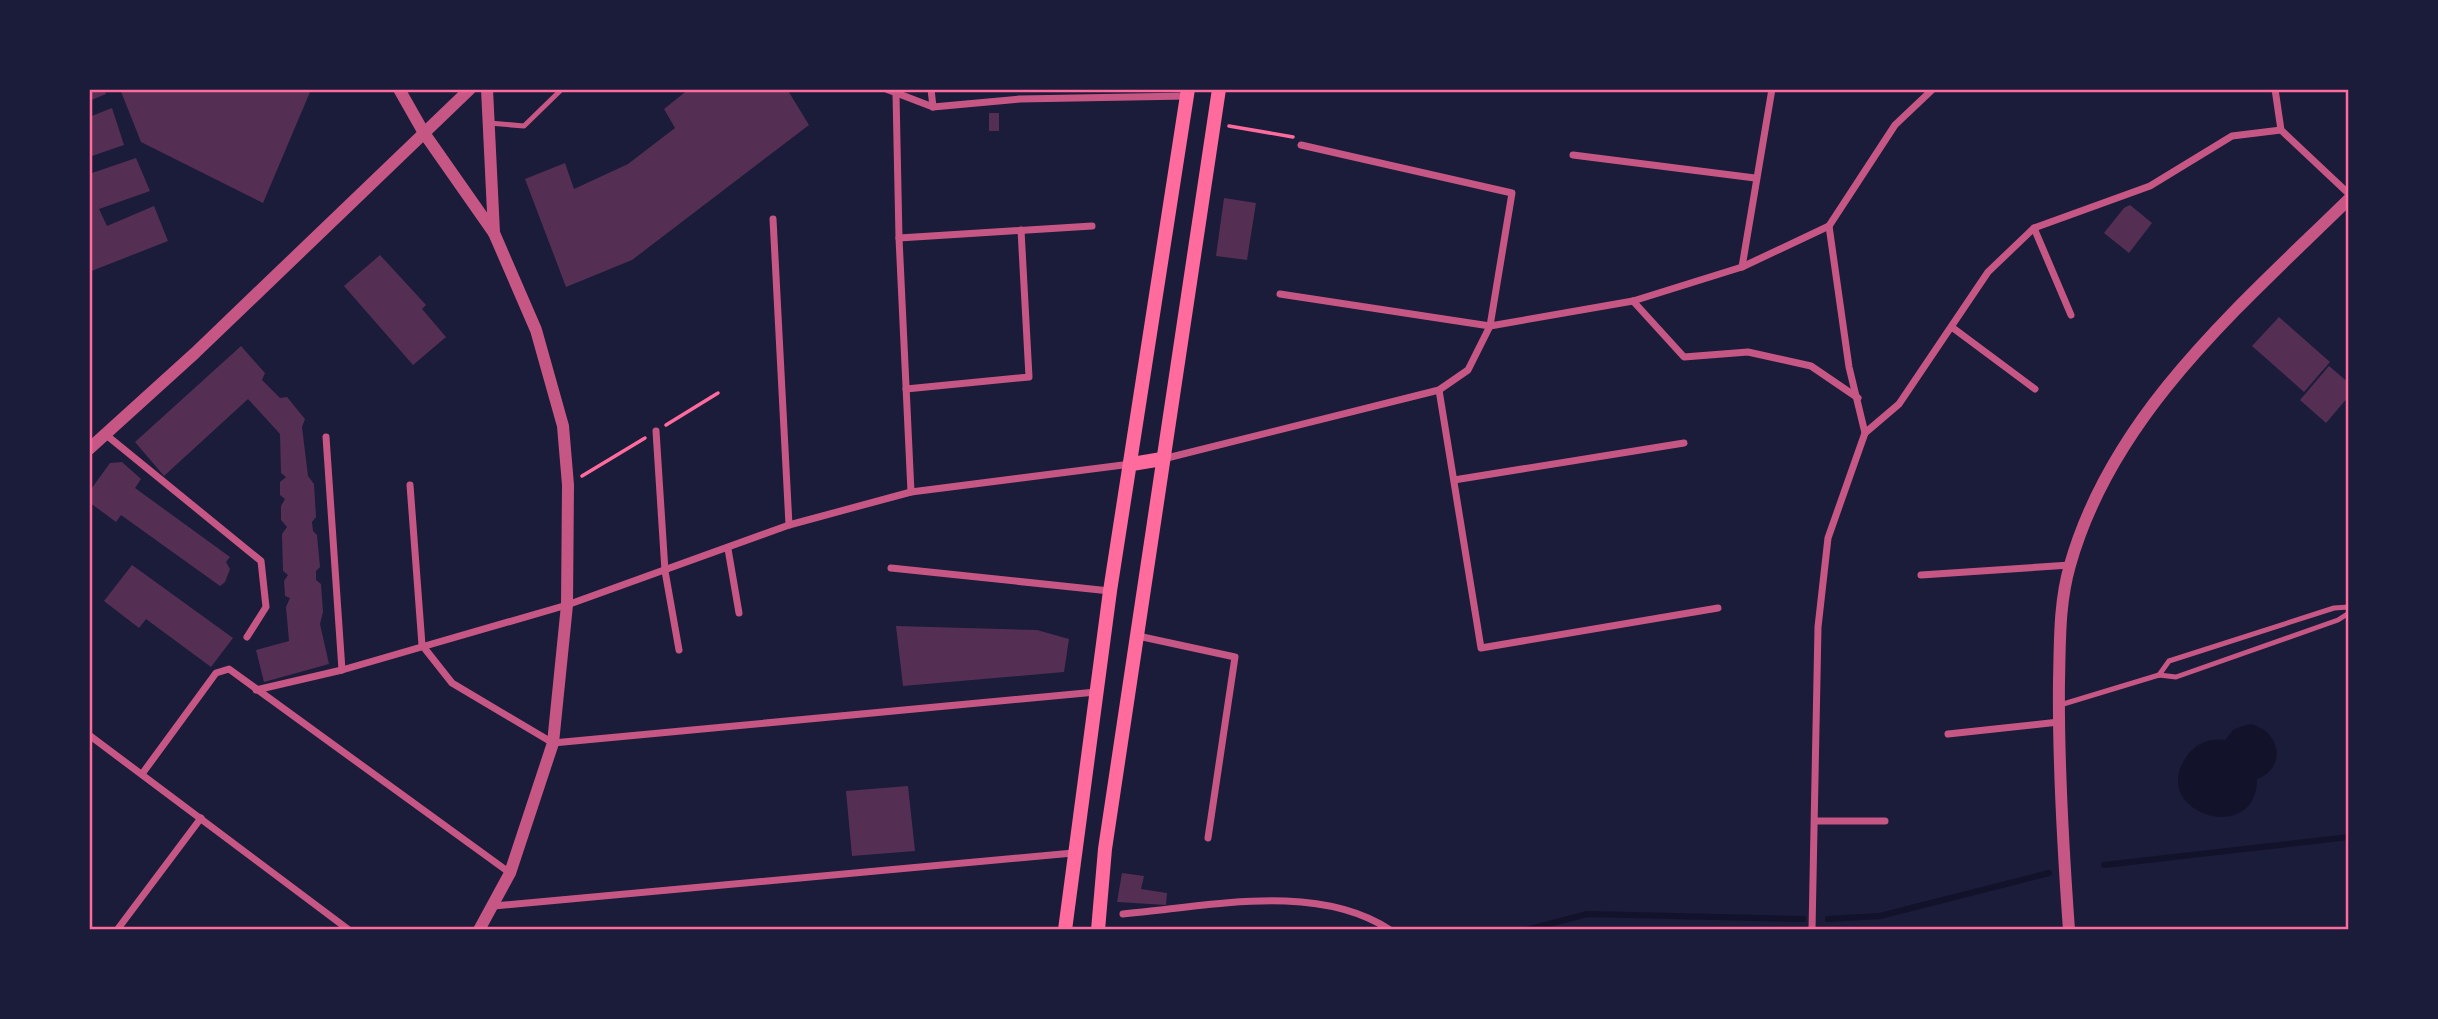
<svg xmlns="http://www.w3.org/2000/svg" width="2438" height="1019" font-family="'Roboto Serif',serif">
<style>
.water{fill:#12122b}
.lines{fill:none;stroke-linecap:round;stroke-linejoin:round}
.stream{stroke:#12122b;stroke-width:6}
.building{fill:#542f53}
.path{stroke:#ff6b9d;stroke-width:3.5}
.service{stroke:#c65784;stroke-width:5}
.minor{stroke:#c65784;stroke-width:7}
.tertiary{stroke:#c65784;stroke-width:12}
.secondary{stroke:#ff6b9d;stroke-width:14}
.neatline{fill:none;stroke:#ff6b9d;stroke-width:2.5}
</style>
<rect width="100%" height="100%" fill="#1b1b3a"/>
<path class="water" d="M2250,724C2280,730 2288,768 2257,779C2257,848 2146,812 2187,756C2196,743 2210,738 2225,740L2234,729Z"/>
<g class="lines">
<g class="stream">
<path d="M2104,865L2349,837"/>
<path d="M1828,919L1880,916L2049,873"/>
<path d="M1526,930L1587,914L1803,919"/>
</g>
</g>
<g class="building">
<path d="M89,89H104L106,94L89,101Z"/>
<path d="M120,89H309L310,92L263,203L141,142Z"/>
<path d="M689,89H787L809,125L632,260L566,287L525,179L565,163L574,189L628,164L675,128L664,109Z"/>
<path d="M112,108L124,145L89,157V117Z"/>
<rect x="989" y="113" width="10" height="18"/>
<path d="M136,158L150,191L99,209L107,226L154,206L168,241L89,272V174Z"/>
<path d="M1224,198L1256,203L1247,260L1216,256Z"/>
<path d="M2130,205L2152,223L2129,253L2104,233L2124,208Z"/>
<path d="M380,255L426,305L422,309L446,337L413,365L344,286Z"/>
<path d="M2279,317L2330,362L2304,392L2252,346Z"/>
<path d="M241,346L265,373L262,380L280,398L287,397L305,419L302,427L308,476L314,484L316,517L312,522L313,531L317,535L320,567L316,571V580L321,584L323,612L320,624L329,664L264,682L256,650L289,641L286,607L290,598L285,596L284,581L288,575L283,571L282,534L287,527L281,520V506L285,499L280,495V482L286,477L281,473L280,434L248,399L164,476L135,442Z"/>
<path d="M2329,366L2349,383V396L2326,423L2300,400Z"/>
<path d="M122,462L141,479L135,488L230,557L226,562L230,569L225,582L220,586L121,515L116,522L89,502V492L110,463Z"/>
<path d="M132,565L233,638L211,667L146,619L139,628L104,601Z"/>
<path d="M896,626L1037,630L1069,639L1064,672L903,686Z"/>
<path d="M908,786L915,851L852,856L846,791Z"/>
<path d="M1122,873L1144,876L1141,889L1167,893L1166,905L1117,902Z"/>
</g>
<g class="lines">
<g class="path">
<path d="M1229,126L1293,137"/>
<path d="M666,425L718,393"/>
<path d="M582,476L645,438"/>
</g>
<g class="service">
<path d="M489,123L524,126L562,89"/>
<path d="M2159,675L2169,661L2334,608L2349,607"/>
<path d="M2060,705L2159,675L2176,677L2338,620L2349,613"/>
</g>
<g class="minor">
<path d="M886,89L933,107L1020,99L1187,96"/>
<path d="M931,89L933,107"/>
<path d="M2275,89L2281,130L2349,194"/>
<path d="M896,94L899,238L911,492"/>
<path d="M1573,155L1755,178"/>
<path d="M773,219L789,525"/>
<path d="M1829,226L1849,367L1865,433"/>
<path d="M2034,228L2071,315"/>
<path d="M899,238L1092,226"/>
<path d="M1742,267L1772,89"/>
<path d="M1280,294L1490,326L1512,193L1301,145"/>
<path d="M1633,301L1684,357L1748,352L1811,366L1858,398"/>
<path d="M1953,328L2035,389"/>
<path d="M906,389L1029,377L1021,230"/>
<path d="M1439,390L1481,648L1718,608"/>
<path d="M656,431L665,571L679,650"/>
<path d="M105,434L261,561L266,607L247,637"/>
<path d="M326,437L342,670"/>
<path d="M1163,459L1439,390L1468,370L1490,326L1633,301L1742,267L1829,226L1895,125L1933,89"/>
<path d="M1454,480L1684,443"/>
<path d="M410,485L422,645L452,683L553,743L1096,692"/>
<path d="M728,549L739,613"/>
<path d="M891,568L1110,591"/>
<path d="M1921,575L2070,565"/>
<path d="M1138,636L1235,657L1208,838"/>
<path d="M256,690L342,670L567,605L789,525L911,492L1131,464"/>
<path d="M1948,734L2059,722"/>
<path d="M89,735L349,930"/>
<path d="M142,774L216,673L229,669L510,873"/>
<path d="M1815,821H1885"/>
<path d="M494,906L1073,853"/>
<path d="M1123,914C1206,907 1316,881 1390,930"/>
<path d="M117,930L201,818"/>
<path d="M1812,930L1818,627L1828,538L1865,433L1899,404L1988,272L2034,228L2150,186L2232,136L2281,130"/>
</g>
<g class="tertiary">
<path d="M399,89L424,133L494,233L536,330L563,426L568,485L567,605L553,743L510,873L479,930"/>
<path d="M487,89L494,233"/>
<path d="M89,449L195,353L470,89"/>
<path d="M2069,930C2063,847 2058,764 2059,681C2060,642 2059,603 2070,565C2113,413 2240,306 2349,199"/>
</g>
<g class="secondary">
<path d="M1132,464L1162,459"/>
<path d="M1065,930L1110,591L1188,89"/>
<path d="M1098,930L1105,849L1219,89"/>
</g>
</g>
<rect width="2438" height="1019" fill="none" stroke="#1b1b3a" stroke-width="182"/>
<rect x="91" y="91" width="2256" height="837" class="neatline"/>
</svg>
